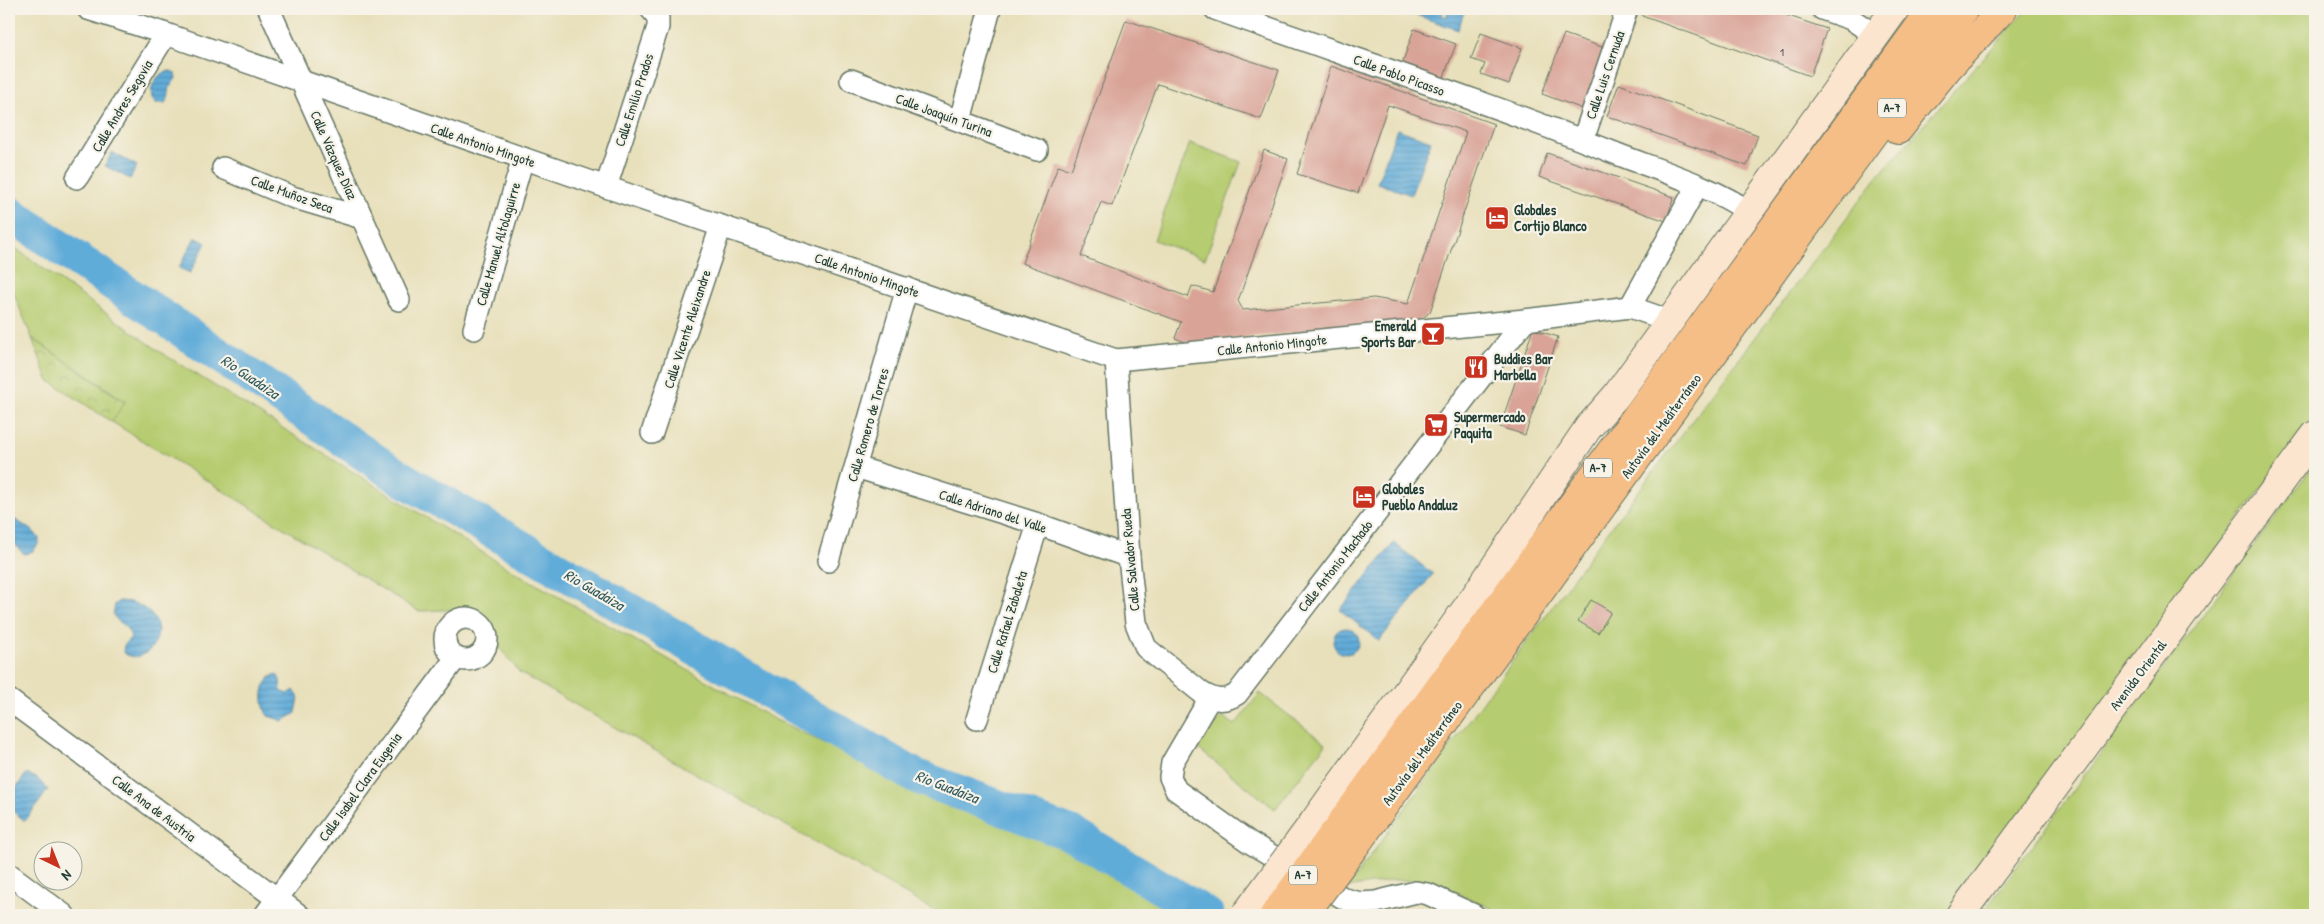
<svg xmlns="http://www.w3.org/2000/svg" width="2324" height="924" font-family="'Patrick Hand',sans-serif">
<style>
.grass{fill:#b6cc70;stroke:#6a8452}
.park{fill:url(#park-crowns);stroke:#6a8452}
.water{fill:url(#water-rules);stroke:#407486}
.lines{fill:none;stroke-linecap:round;stroke-linejoin:round}
.river{stroke:#61acd9;stroke-width:35}
.building{fill:#d9a397}
.street-casing{stroke:#657663;stroke-width:24}
.secondary-casing{stroke:#657663;stroke-width:30}
.highway-casing{stroke:#657663;stroke-width:30}
.street{stroke:#fff;stroke-width:21}
.secondary{stroke:#fbe5cf;stroke-width:28}
.highway{stroke:#f6be87;stroke-width:28}
.secondary-bridge-casing{stroke:#657663;stroke-width:30;stroke-linecap:butt}
.highway-bridge-casing{stroke:#657663;stroke-width:30;stroke-linecap:butt}
.secondary-bridge{stroke:#fbe5cf;stroke-width:28}
.highway-bridge{stroke:#f6be87;stroke-width:28}
.labels{text-anchor:middle;stroke-width:4.5;stroke-linejoin:round;paint-order:stroke}
.number-label{font-size:11px;fill:#4e564d}
.shield{fill:#f7f3e8;stroke:#60746a;stroke-width:1}
.shield-label{font-size:12px;font-weight:bold;fill:#1f3d34}
.street-label{font-size:14px;fill:#1f3d34;stroke:#f7f3e8}
.poi-label{font-size:14px;font-weight:bold;fill:#1f3d34;stroke:#f7f3e8;text-anchor:start}
.water-label{font-size:15px;font-style:italic;fill:#30595d;stroke:#f7f3e8}
</style>
<defs>
<pattern id="park-crowns" width="20" height="18" patternUnits="userSpaceOnUse" patternTransform="scale(1.25)"><rect width="20" height="18" fill="#b6cc70"/><path d="M2 6a3 3 0 1 1 6 0M12 15a3 3 0 1 1 6 0" fill="none" stroke="#93a75d"/></pattern>
<pattern id="water-rules" width="6" height="5" patternUnits="userSpaceOnUse" patternTransform="scale(1.25)"><rect width="6" height="5" fill="#61acd9"/><path d="M0 2.5h6" fill="none" stroke="#4f8db1"/></pattern>
</defs>
<rect width="100%" height="100%" fill="#f7f3e8"/>
<filter id="ink" filterUnits="userSpaceOnUse"><feTurbulence type="fractalNoise" baseFrequency=".02" numOctaves="2"/><feDisplacementMap in="SourceGraphic" scale="10" xChannelSelector="R" yChannelSelector="G"/><feConvolveMatrix kernelMatrix="1 2 1 2 8 2 1 2 1" color-interpolation-filters="sRGB"/></filter>
<filter id="wash" filterUnits="userSpaceOnUse"><feTurbulence type="fractalNoise" baseFrequency=".0096" numOctaves="4" result="noise"/><feDisplacementMap in="SourceGraphic" scale="20" xChannelSelector="R" yChannelSelector="G"/><feGaussianBlur stdDeviation="1.12" result="paint"/><feColorMatrix in="noise" values="0 0 0 0 0 0 0 0 0 0 0 0 0 0 0 0 0 1.4 0 .05"/><feComposite in="paint" operator="in"/></filter>
<g filter="url(#wash)">
<rect width="100%" height="100%" fill="#e8e0bb"/>
<g class="grass">
<path d="M2027,9H2315V415L1948,915H1506L1431,881L1395,880L1347,888L1593,551L1879,175Z"/>
<path d="M1190,143L1241,162L1205,259L1154,240Z"/>
<path d="M9,244L165,355L506,567L772,718L894,777L1002,814L1090,855L1190,915H942L520,673L498,646L492,621L476,609L418,611L112,422L125,401L32,338L12,289L9,286Z"/>
<path d="M2315,463V915H1981Z"/>
<path d="M1260,693L1326,744L1275,809L1197,748L1222,716L1235,725Z"/>
</g>
<path class="park" d="M32,338L125,402L112,422L48,380Z"/>
<g class="water">
<path d="M1418,9H1444L1442,15L1446,17L1449,9H1465L1458,30L1416,15Z"/>
<path d="M171,71L175,73L176,78L170,87L168,98L165,103H156L152,98C149,86 157,72 171,71Z"/>
<path d="M1397,129L1431,141L1411,195L1377,183Z"/>
<path d="M112,152L137,166L130,179L105,166Z"/>
<path d="M195,237L206,243L190,273L179,268Z"/>
<path d="M9,516L32,530L39,538V543L33,551L25,554C17,550 16,542 9,539Z"/>
<path d="M1394,543L1433,574L1379,641L1340,610Z"/>
<path d="M119,601C128,601 137,603 145,609C177,632 142,670 123,652L124,645L131,637C128,625 119,624 113,615L115,604Z"/>
<circle cx="1346" cy="641" r="13"/>
<path d="M277,674L280,680L281,691L288,694L294,690L299,698L296,713L283,721L268,716C260,704 260,678 277,674Z"/>
<path d="M26,774L37,778L48,790L25,821L9,808V798Z"/>
</g>
<g class="lines">
<path class="river" d="M9,213L396,475L915,776L1074,835L1207,915"/>
</g>
<g id="blocks">
<g class="building">
<path d="M1644,9H1768L1827,29L1810,76L1642,16Z"/>
<path d="M1126,20L1279,70L1261,119L1158,84L1112,206L1101,202L1081,256L1188,297L1192,286L1213,292L1264,150L1288,159L1238,301L1243,310L1374,298L1408,304L1466,132L1388,105L1358,193L1297,174L1331,66L1494,124L1430,312L1419,321L1188,343L1175,338L1181,322L1022,263L1058,166L1071,170Z"/>
<path d="M1414,29L1456,44L1442,82L1401,67Z"/>
<path d="M1481,33L1522,48L1509,84L1481,74L1485,64L1471,59Z"/>
<path d="M1564,34L1605,48L1583,109L1542,94Z"/>
<path d="M1619,84L1758,135L1747,166L1607,116Z"/>
<path d="M1547,153L1674,197L1666,221L1539,177Z"/>
<path d="M1533,329L1558,337L1525,435L1500,427Z"/>
<path d="M1591,600L1611,612L1598,633L1578,621Z"/>
</g>
</g>
</g>
<g filter="url(#ink)">
<use href="#blocks" fill-opacity="0" stroke="#657663" stroke-width="1"/>
<g class="lines">
<defs>
<g id="street">
<path d="M88,9L166,34L606,187L1116,360L1525,320L1630,307L1656,316L1668,325"/>
<path d="M269,9L399,300"/>
<path d="M1215,9C1349,57 1485,101 1617,154C1658,170 1714,187 1749,212"/>
<path d="M1822,9L1851,19L1875,35"/>
<path d="M851,80L1037,150"/>
<path d="M960,120L990,9"/>
<path d="M1583,140L1627,9"/>
<path d="M223,168L292,197L362,218"/>
<path d="M77,178L166,34"/>
<path d="M606,187L658,27V17L651,9"/>
<path d="M1630,307L1697,186"/>
<path d="M474,329L523,158"/>
<path d="M1116,360L1129,557L1136,623L1146,648L1202,693C1215,701 1225,702 1237,694L1525,320"/>
<path d="M652,433L721,226"/>
<path d="M856,467L1038,524L1129,557"/>
<path d="M828,561L907,288"/>
<circle cx="466" cy="639" r="21"/>
<path d="M1210,698L1172,763L1170,777L1176,790L1249,842L1345,899L1360,903L1376,902L1416,892L1428,894L1474,915"/>
<path d="M9,700L299,915"/>
<path d="M977,719L1038,524"/>
<path d="M9,874L64,915"/>
<path d="M265,915L456,658"/>
</g>
<g id="secondary">
<path d="M1313,823L1473,599L1588,428L1616,396L1895,9"/>
<path d="M1960,915L2315,435"/>
</g>
<g id="highway">
<path d="M1898,130L1948,68L2003,9"/>
<path d="M1333,834L1932,9"/>
<path d="M1355,846L1964,9"/>
</g>
</defs>
<use href="#street" class="street-casing"/>
<use href="#secondary" class="secondary-casing"/>
<use href="#highway" class="highway-casing"/>
<use href="#street" class="street"/>
<use href="#secondary" class="secondary"/>
<use href="#highway" class="highway"/>
<defs>
<path id="secondary-bridge" d="M1245,915L1313,823"/>
<g id="highway-bridge">
<path d="M1274,915L1333,834"/>
<path d="M1304,915L1355,846"/>
</g>
</defs>
<use href="#secondary-bridge" class="secondary-bridge-casing"/>
<use href="#highway-bridge" class="highway-bridge-casing"/>
<use href="#secondary-bridge" class="secondary-bridge"/>
<use href="#highway-bridge" class="highway-bridge"/>
</g>
</g>
<defs>
<symbol id="hotel-square" viewBox="-11 -11 22 22"><rect x="-9" y="-9" width="18" height="18" rx="4" fill="#c8321e" stroke="#f7f3e8"/><path d="M-6-4.5h1.5V1H6V5H4.5V3h-9V5H-6ZM-4 0a1.8 1.8 0 1 1 3.6 0ZM.5 0V-2.5h3Q6-2.5 6 0Z" fill="#fff"/></symbol>
<symbol id="bar-square" viewBox="-11 -11 22 22"><rect x="-9" y="-9" width="18" height="18" rx="4" fill="#c8321e" stroke="#f7f3e8"/><path d="M-6-5H6L.8 .8V4.5H3.5V6h-7V4.5H-.8V.8Z" fill="#fff"/></symbol>
<symbol id="restaurant-square" viewBox="-11 -11 22 22"><rect x="-9" y="-9" width="18" height="18" rx="4" fill="#c8321e" stroke="#f7f3e8"/><path d="M-5-6h1v4h1v-4h1v4h1v-4h1v5L-1.5 .5V6h-2V.5L-5-1ZM5-6V6H3V1.5H1.5Q1.5-4 5-6Z" fill="#fff"/></symbol>
<symbol id="supermarket-square" viewBox="-11 -11 22 22"><rect x="-9" y="-9" width="18" height="18" rx="4" fill="#c8321e" stroke="#f7f3e8"/><path d="M-6-5.5h2.5l.6 2H6L4.5 2H-2.5L-4.4-4H-6ZM-1.5 3.2a1.3 1.3 0 1 0 .1 0ZM3 3.2a1.3 1.3 0 1 0 .1 0Z" fill="#fff"/></symbol>
</defs>
<g fill-rule="evenodd">
<use href="#hotel-square" x="1483" y="204" width="28" height="28"/>
<use href="#bar-square" x="1419" y="320" width="28" height="28"/>
<use href="#restaurant-square" x="1462" y="353" width="28" height="28"/>
<use href="#supermarket-square" x="1422" y="411" width="28" height="28"/>
<use href="#hotel-square" x="1350" y="483" width="28" height="28"/>
</g>
<g class="labels">
<g class="number-label">
<text x="1782" y="56">1</text>
</g>
<g class="shield">
<rect x="1878" y="98.5" width="28" height="19" rx="4"/>
<rect x="1584" y="458.5" width="28" height="19" rx="4"/>
<rect x="1289" y="865.5" width="28" height="19" rx="4"/>
</g>
<g class="shield-label">
<text x="1892" y="112">A-7</text>
<text x="1598" y="472">A-7</text>
<text x="1303" y="879">A-7</text>
</g>
<g class="street-label">
<text transform="translate(1399 75) rotate(20)" y="5">Calle Pablo Picasso</text>
<text transform="translate(1605 75) rotate(-71)" y="5">Calle Luis Cernuda</text>
<text transform="translate(634 100) rotate(-72)" y="5">Calle Emilio Prados</text>
<text transform="translate(122 106) rotate(-59)" y="5">Calle Andres Segovia</text>
<text transform="translate(944 115) rotate(20)" y="5">Calle Joaquín Turina</text>
<text transform="translate(483 145) rotate(19)" y="5">Calle Antonio Mingote</text>
<text transform="translate(334 155) rotate(66)" y="5">Calle Vázquez Díaz</text>
<text transform="translate(292 194) rotate(20)" y="5">Calle Muñoz Seca</text>
<text transform="translate(498 244) rotate(-74)" y="5">Calle Manuel Altolaguirre</text>
<text transform="translate(867 275) rotate(19)" y="5">Calle Antonio Mingote</text>
<text transform="translate(687 329) rotate(-72)" y="5">Calle Vicente Aleixandre</text>
<text transform="translate(1272 345) rotate(-6)" y="5">Calle Antonio Mingote</text>
<text transform="translate(868 425) rotate(-74)" y="5">Calle Romero de Torres</text>
<text transform="translate(1661 426) rotate(-54)" y="5">Autovía del Mediterráneo</text>
<text transform="translate(993 511) rotate(18)" y="5">Calle Adriano del Valle</text>
<text transform="translate(1130 560) rotate(-95)" y="5">Calle Salvador Rueda</text>
<text transform="translate(1335 566) rotate(-52)" y="5">Calle Antonio Machado</text>
<text transform="translate(1007 622) rotate(-73)" y="5">Calle Rafael Zabaleta</text>
<text transform="translate(2138 675) rotate(-53)" y="5">Avenida Oriental</text>
<text transform="translate(1422 753) rotate(-54)" y="5">Autovía del Mediterráneo</text>
<text transform="translate(360 787) rotate(-54)" y="5">Calle Isabel Clara Eugenia</text>
<text transform="translate(154 808) rotate(37)" y="5">Calle Ana de Austria</text>
</g>
<g class="poi-label">
<text x="1514" y="215">Globales<tspan x="1514" dy="16">Cortijo Blanco</tspan></text>
<text x="1416" y="331" text-anchor="end">Emerald<tspan x="1416" dy="16">Sports Bar</tspan></text>
<text x="1494" y="364">Buddies Bar<tspan x="1494" dy="16">Marbella</tspan></text>
<text x="1454" y="422">Supermercado<tspan x="1454" dy="16">Paquita</tspan></text>
<text x="1382" y="494">Globales<tspan x="1382" dy="16">Pueblo Andaluz</tspan></text>
</g>
<g class="water-label">
<text transform="translate(250 377) rotate(34)" y="5">Rio Guadaiza</text>
<text transform="translate(594 590) rotate(30)" y="5">Rio Guadaiza</text>
<text transform="translate(947 787) rotate(21)" y="5">Rio Guadaiza</text>
</g>
</g>
<rect width="2324" height="924" fill="none" stroke="#f7f3e8" stroke-width="30"/>
<g transform="translate(58 866) rotate(137)"><circle r="24" fill="#f7f3e8" stroke="#a1aaa0"/>
<path d="M0-4L9 19L0 12L-9 19Z" fill="#c8321e"/>
<text y="-8" font-size="14" font-weight="bold" text-anchor="middle" fill="#1f3d34">N</text>
</g>
</svg>
